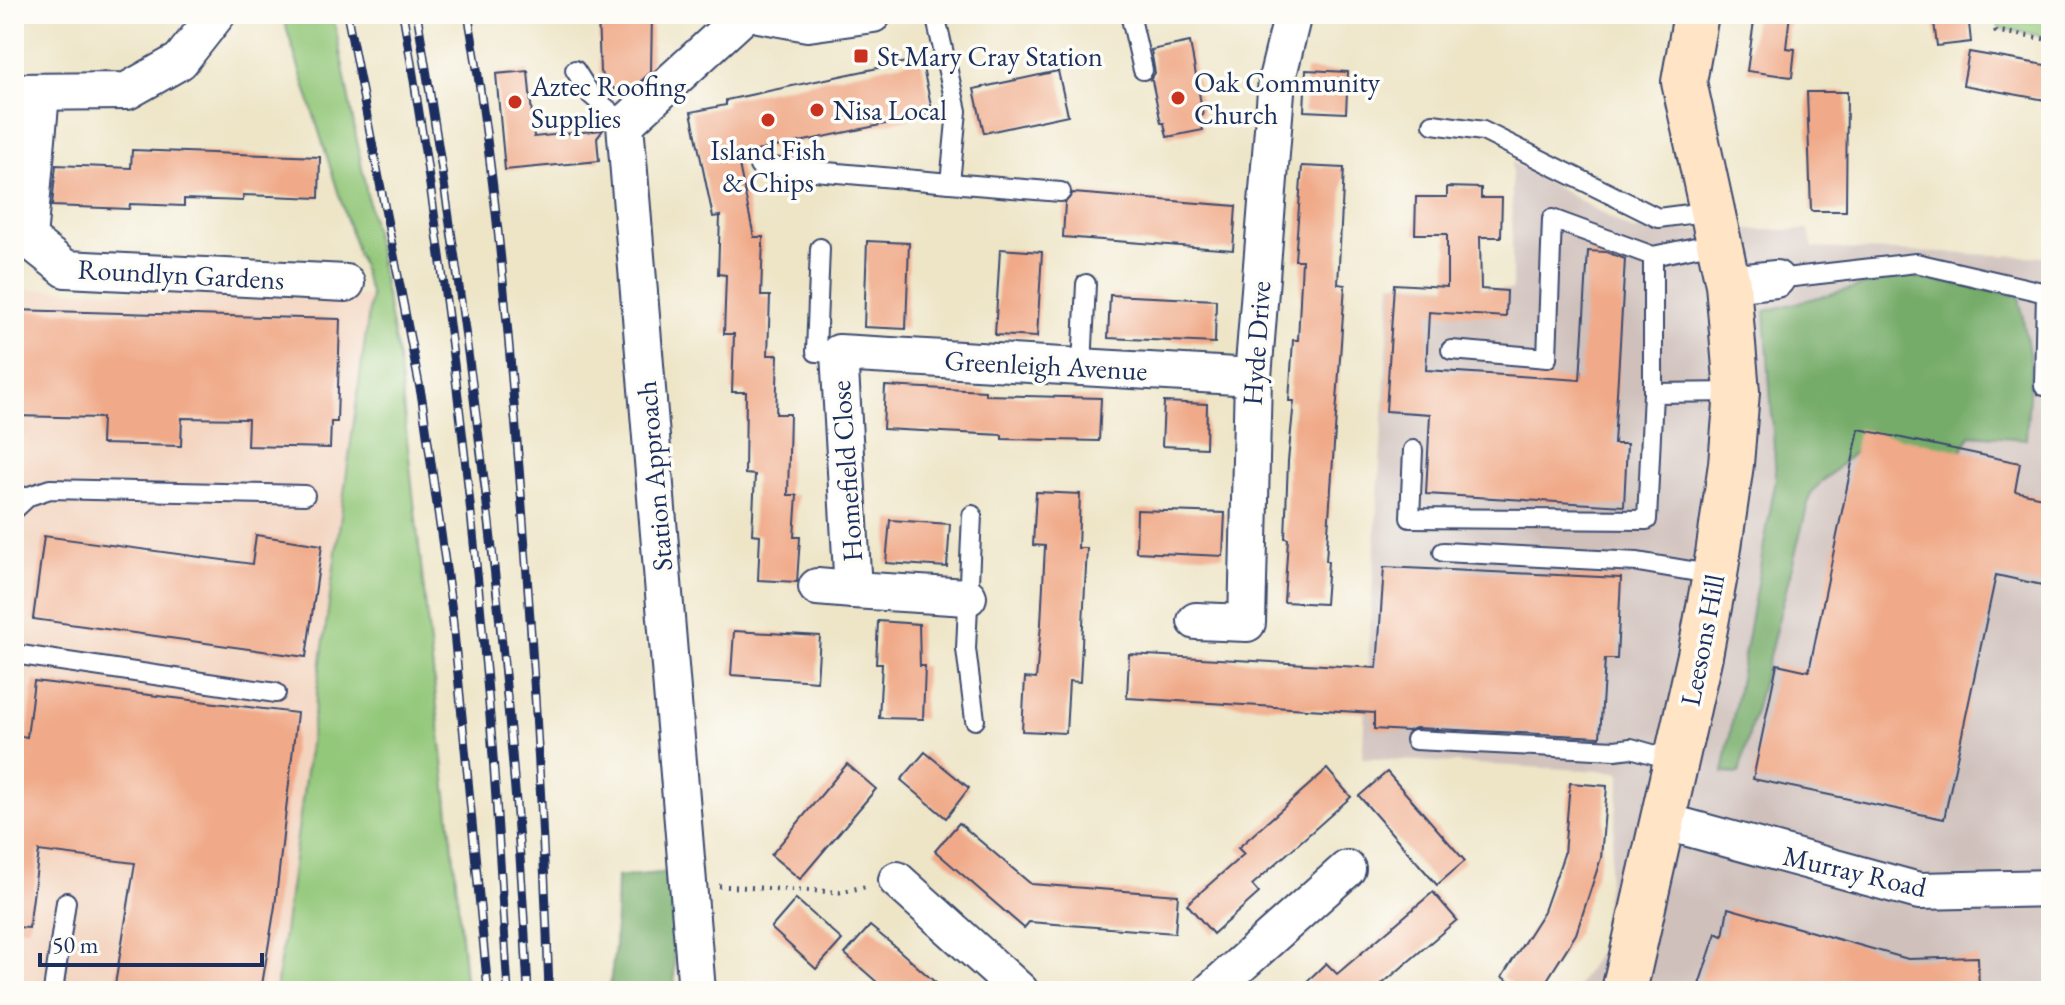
<svg xmlns="http://www.w3.org/2000/svg" width="2065" height="1005" font-family="'EB Garamond',serif">
<style>
.built{fill:#f3d4bf}
.industrial{fill:#cfc0bb}
.green{fill:#93c779;stroke:#577b6c;stroke-width:2}
.forest{fill:#76ac69;stroke:#486e64;stroke-width:2}
.building{fill:#f0aa89}
.lines{fill:none;stroke-linecap:round;stroke-linejoin:round}
.lane-casing{stroke:#3b4a6e;stroke-width:22}
.street-casing{stroke:#3b4a6e;stroke-width:40}
.secondary-casing{stroke:#3b4a6e;stroke-width:48}
.path{stroke:#3b4a6e;stroke-width:5;stroke-dasharray:2 6;stroke-linecap:butt}
.lane{stroke:#fff;stroke-width:18}
.street{stroke:#fff;stroke-width:36}
.secondary{stroke:#ffe4c6;stroke-width:44}
.rail-casing{stroke:#1b2f5e;stroke-width:9}
.rail{stroke:#fdfcf7;stroke-width:6;stroke-dasharray:18;stroke-linecap:butt}
.poi-dot{fill:#c8321e;stroke:#fdfcf7;stroke-width:3}
.labels{text-anchor:middle;stroke-width:7;stroke-linejoin:round;paint-order:stroke}
.poi-label{font-size:28px;fill:#1b2f5e;stroke:#fdfcf7;text-anchor:start}
.street-label{font-size:28px;fill:#1b2f5e;stroke:#fdfcf7}
</style>
<rect width="100%" height="100%" fill="#fdfcf7"/>
<filter id="ink" filterUnits="userSpaceOnUse"><feTurbulence type="fractalNoise" baseFrequency=".0125" numOctaves="2"/><feDisplacementMap in="SourceGraphic" scale="16" xChannelSelector="R" yChannelSelector="G"/><feConvolveMatrix kernelMatrix="1 2 1 2 8 2 1 2 1" color-interpolation-filters="sRGB"/></filter>
<filter id="wash" filterUnits="userSpaceOnUse"><feTurbulence type="fractalNoise" baseFrequency=".006" numOctaves="4" result="noise"/><feDisplacementMap in="SourceGraphic" scale="32" xChannelSelector="R" yChannelSelector="G"/><feGaussianBlur stdDeviation="1.8" result="paint"/><feColorMatrix in="noise" values="0 0 0 0 0 0 0 0 0 0 0 0 0 0 0 0 0 1.4 0 .05"/><feComposite in="paint" operator="in"/></filter>
<g filter="url(#wash)">
<rect width="100%" height="100%" fill="#eee5c7"/>
<path class="built" d="M14,289L371,296L276,991H14Z"/>
<path class="industrial" d="M1512,162L1632,230H1809L1813,248L2051,257V991H1575L1600,949L1621,772L1362,758L1391,282L1512,290Z"/>
<g class="green">
<path d="M282,14H333L398,359L454,859L466,991H276L371,296Z"/>
<path d="M1997,14H2051V37L1999,28Z"/>
</g>
<g class="forest">
<path d="M1903,275L2019,296L2031,364L2026,439L1970,435L1958,458L1855,451L1811,492L1739,774L1723,773L1776,478L1765,311Z"/>
<path d="M671,872L675,991H609L615,947L617,877Z"/>
</g>
<g id="blocks">
<g class="building">
<path d="M598,14H652L651,72L630,91L615,90L600,72Z"/>
<path d="M1755,14H1790L1786,48L1795,49L1792,77L1747,71Z"/>
<path d="M1933,14H1968L1971,42L1937,46Z"/>
<path d="M1190,42L1203,115L1200,116L1203,130L1167,137L1164,123H1161L1152,81L1150,80L1155,73L1151,50Z"/>
<path d="M1969,52L2051,66V101L1963,85Z"/>
<path d="M921,59L933,114L737,155L754,237H763L761,296H770L768,355H778L776,414H790L788,495H797L794,537H800L797,582L758,580L760,535L752,534L755,475L745,474L746,392H732L734,334H724L726,275L718,274L720,216L713,217L691,112L726,105V100Z"/>
<path d="M1306,70L1348,72L1346,113L1304,111Z"/>
<path d="M528,71L534,137L603,130L597,138L599,161L505,170L496,74Z"/>
<path d="M1058,71L1068,115L984,133L974,89Z"/>
<path d="M1807,92H1847L1846,211H1811Z"/>
<path d="M132,150L320,157L319,198L243,195V201L184,199V206L130,204L129,209L52,206L56,165L131,168Z"/>
<path d="M1302,166L1344,168L1338,284L1345,285L1326,561L1328,562L1325,604L1284,602L1288,539L1285,538L1288,461L1294,401H1289L1293,340H1298L1300,301L1302,260H1295Z"/>
<path d="M1447,187L1481,188V198H1502L1501,237H1480L1481,289L1507,291L1506,317L1429,312L1426,370L1580,380L1588,251L1606,252L1625,259L1614,444H1627L1624,506L1426,494L1430,414L1386,411L1394,284L1447,287V234H1415L1416,197H1447Z"/>
<path d="M1073,193L1236,206L1233,250L1063,237L1065,203Z"/>
<path d="M867,241L909,243L906,329L864,327Z"/>
<path d="M1000,249L1042,252L1037,337L995,335Z"/>
<path d="M1110,295L1216,300L1215,343L1108,338Z"/>
<path d="M14,310L340,319L337,422H331L330,448L247,446L248,419L182,418L181,446L101,444L102,418L14,416Z"/>
<path d="M885,386L985,391V395L1101,398L1099,441L1002,439V435L883,429Z"/>
<path d="M1164,402L1207,404L1206,448L1162,446Z"/>
<path d="M1859,429L2020,463L2015,491L2051,499V587L1996,575L1944,819L1753,779L1777,664L1809,671Z"/>
<path d="M1036,492L1080,494L1078,548H1087L1080,682L1069,681L1066,733L1022,731L1025,678L1036,679L1041,624L1045,546L1033,545Z"/>
<path d="M1137,510L1225,513L1223,556L1136,552Z"/>
<path d="M890,520L950,524L947,567L886,563Z"/>
<path d="M256,535L322,545L306,657L33,619L44,536L252,564Z"/>
<path d="M1384,567L1621,578L1617,659H1605L1600,737L1416,728L1408,731L1374,729V713L1127,698L1129,654L1377,668Z"/>
<path d="M878,621L919,624L920,666H925L923,719L879,718L882,664H876Z"/>
<path d="M734,631L820,636L817,681L731,675Z"/>
<path d="M34,681L297,713L275,906L261,991H114L135,863L39,851L29,928L14,927V735L27,737Z"/>
<path d="M925,752L969,788L946,818L901,780Z"/>
<path d="M847,764L876,789L800,879L771,855Z"/>
<path d="M1327,769L1351,797L1252,885L1259,893L1213,934L1187,904L1244,854L1238,848Z"/>
<path d="M1387,772L1465,861L1437,885L1359,796Z"/>
<path d="M1570,783L1607,786L1601,858L1576,934L1540,991H1524L1502,977L1544,911L1564,854Z"/>
<path d="M959,823L1031,884L1178,895L1175,933L1029,922L1024,928L935,851Z"/>
<path d="M1433,892L1457,920L1374,991H1297L1326,963L1337,974Z"/>
<path d="M796,899L842,940L816,969L771,928Z"/>
<path d="M1728,908L1908,959L1978,957L1979,991H1697L1716,933L1723,936Z"/>
<path d="M870,926L893,945L945,991H887L845,954Z"/>
</g>
</g>
</g>
<g filter="url(#ink)">
<use href="#blocks" fill-opacity="0" stroke="#3b4a6e" stroke-width="2"/>
<g class="lines">
<defs>
<g id="lane">
<path d="M1130,14L1143,70"/>
<path d="M575,70L591,95L625,124"/>
<path d="M1433,124L1483,131L1658,218L1712,211"/>
<path d="M759,166L950,183L957,111L935,14"/>
<path d="M950,183L1061,192"/>
<path d="M820,248L816,352L839,353"/>
<path d="M1653,256V393"/>
<path d="M1776,279L1916,263L2046,293L2044,386"/>
<path d="M1451,350L1547,358L1552,219L1653,256L1719,242"/>
<path d="M1082,367L1086,284"/>
<path d="M1413,450L1410,518L1647,520L1653,393L1737,392"/>
<path d="M14,510L29,496L50,489L305,495"/>
<path d="M972,515L966,649L975,720"/>
<path d="M1443,552L1638,562L1715,575"/>
<path d="M14,654L276,693"/>
<path d="M1415,740L1615,750L1631,748L1677,761"/>
<path d="M53,991L66,902"/>
</g>
<g id="street">
<path d="M759,14L808,23L873,14"/>
<path d="M14,92L127,91L180,61L217,14"/>
<path d="M41,94L28,239L66,269L346,283"/>
<path d="M1728,284L1776,279"/>
<path d="M817,587L853,590"/>
<path d="M968,597L853,590L839,353L1253,377"/>
<path d="M1196,621L1247,623L1253,377L1277,79L1293,14"/>
<path d="M1663,821L1919,891L2051,888"/>
<path d="M897,880L1020,991"/>
<path d="M697,991L625,124L745,14"/>
<path d="M1211,991L1347,869"/>
</g>
<path id="secondary" d="M1624,991L1700,655L1715,575L1731,464L1737,392L1728,284L1684,82L1696,14"/>
</defs>
<use href="#lane" class="lane-casing"/>
<use href="#street" class="street-casing"/>
<use href="#secondary" class="secondary-casing"/>
<g class="path">
<path d="M1993,14L1996,31L2051,40"/>
<path d="M719,886L840,892L869,886"/>
</g>
<use href="#lane" class="lane"/>
<use href="#street" class="street"/>
<use href="#secondary" class="secondary"/>
<defs>
<g id="rail">
<path d="M347,14L422,399L452,611L488,991"/>
<path d="M403,14C440,231 467,451 486,670C496,777 501,884 508,991"/>
<path d="M417,14C471,337 512,664 528,991"/>
<path d="M468,14C492,151 505,291 516,429C531,616 543,803 549,991"/>
</g>
</defs>
<use href="#rail" class="rail-casing"/>
<use href="#rail" class="rail"/>
</g>
</g>
<g class="poi-dot">
<rect x="853" y="48" width="16" height="16" rx="4"/>
<circle cx="1178" cy="98" r="8"/>
<circle cx="515" cy="102" r="8"/>
<circle cx="817" cy="110" r="8"/>
<circle cx="768" cy="120" r="8"/>
</g>
<g class="labels">
<g class="poi-label">
<text x="877" y="66">St Mary Cray Station</text>
<text x="1194" y="92">Oak Community<tspan x="1194" dy="32">Church</tspan></text>
<text x="531" y="96">Aztec Roofing<tspan x="531" dy="32">Supplies</tspan></text>
<text x="833" y="120">Nisa Local</text>
<text x="768" y="160" text-anchor="middle">Island Fish<tspan x="768" dy="32">&amp; Chips</tspan></text>
</g>
<g class="street-label">
<text transform="translate(181 274) rotate(3)" y="10">Roundlyn Gardens</text>
<text transform="translate(1256 343) rotate(-86)" y="10">Hyde Drive</text>
<text transform="translate(1046 365) rotate(3)" y="10">Greenleigh Avenue</text>
<text transform="translate(846 471) rotate(-94)" y="10">Homefield Close</text>
<text transform="translate(654 476) rotate(-95)" y="10">Station Approach</text>
<text transform="translate(1702 640) rotate(-79)" y="10">Leesons Hill</text>
<text transform="translate(1855 871) rotate(13)" y="10">Murray Road</text>
</g>
</g>
<rect width="2065" height="1005" fill="none" stroke="#fdfcf7" stroke-width="48"/>
<path d="M40 953v12h222v-12" fill="none" stroke="#1b2f5e" stroke-width="4"/>
<text x="52" y="953" font-size="24" fill="#1b2f5e" stroke="#fdfcf7" stroke-width="6" paint-order="stroke">50 m</text>
</svg>
